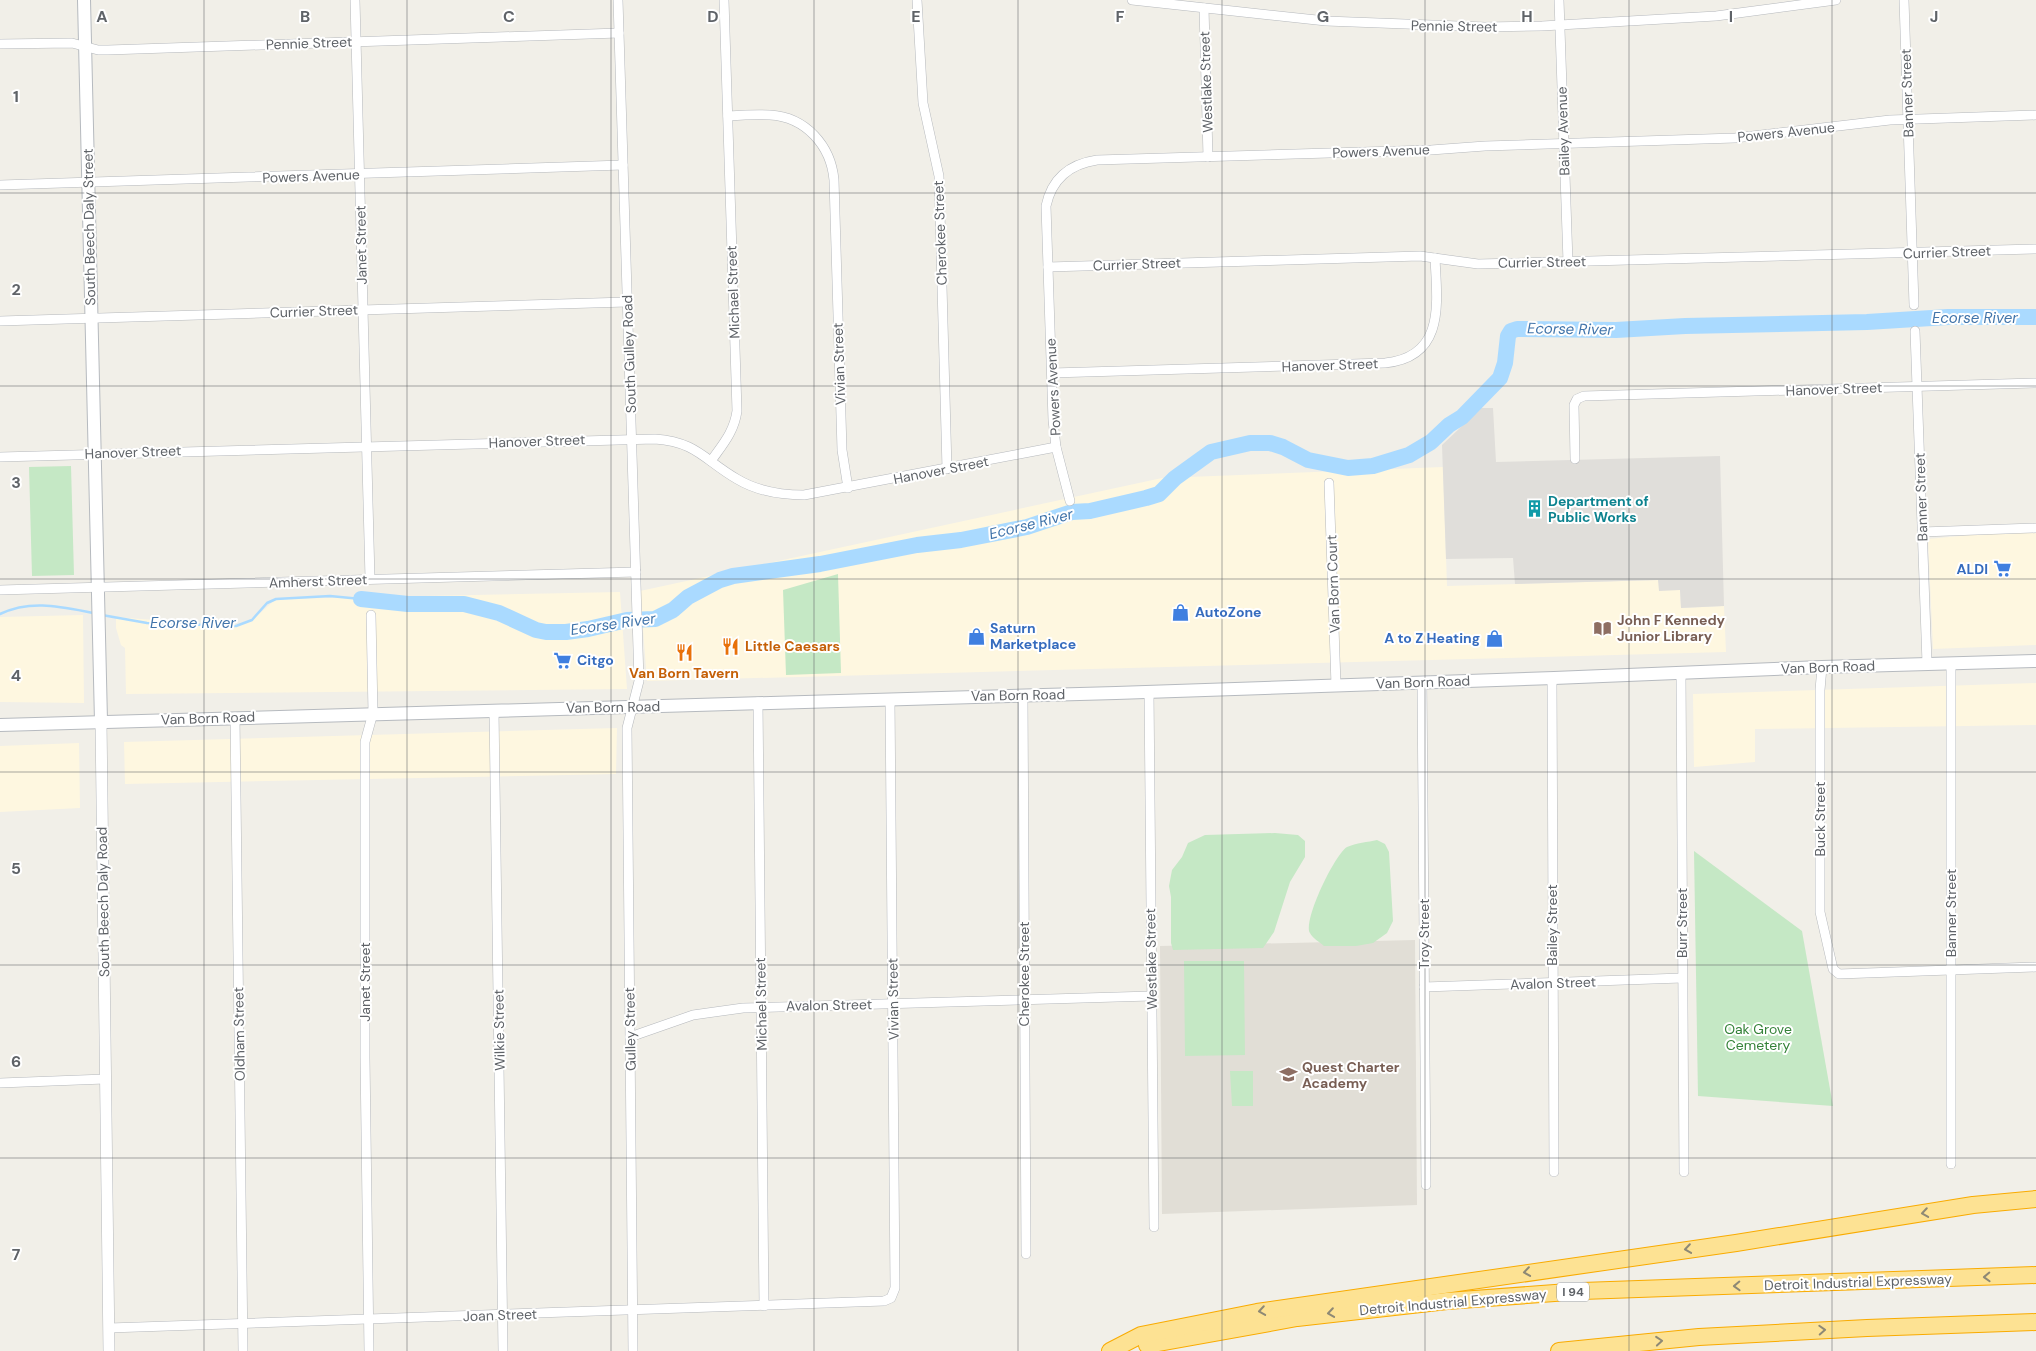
<svg xmlns="http://www.w3.org/2000/svg" width="2036" height="1351" font-family="'DM Sans',sans-serif">
<style>
.commercial{fill:#fef7e0}
.industrial{fill:#e0deda}
.education{fill:#e1ded6}
.green{fill:#c5e8c5}
.lines{fill:none;stroke-linecap:round;stroke-linejoin:round}
.stream{stroke:#aadaff;stroke-width:2.5}
.river{stroke:#aadaff;stroke-width:16}
.minor-casing{stroke:#b5b8bc;stroke-width:10}
.tertiary-casing{stroke:#b5b8bc;stroke-width:12}
.secondary-casing{stroke:#b6babf;stroke-width:14}
.motorway-casing{stroke:#f9ab00;stroke-width:18}
.minor{stroke:#fff;stroke-width:9}
.tertiary{stroke:#fff;stroke-width:11}
.secondary{stroke:#fff;stroke-width:12}
.motorway{stroke:#fde293;stroke-width:16}
.oneway{stroke:#8e8975}
.grid{fill:none;stroke:#5f6368;stroke-width:1;stroke-opacity:0.55}
.labels{text-anchor:middle;stroke-width:4;stroke-linejoin:round;paint-order:stroke}
.shield{fill:#fff;stroke:#8f9295;stroke-width:1}
.shield-label{font-size:12px;font-weight:bold;fill:#5f6368}
.street-label{font-size:14px;fill:#5f6368;stroke:#fff}
.culture-label{font-size:14px;font-weight:bold;fill:#0d838f;stroke:#fff;text-anchor:start}
.shop-label{font-size:14px;font-weight:bold;fill:#366cbe;stroke:#fff;text-anchor:start}
.education-label{font-size:14px;font-weight:bold;fill:#785e54;stroke:#fff;text-anchor:start}
.food-label{font-size:14px;font-weight:bold;fill:#c56008;stroke:#fff;text-anchor:start}
.park-label{font-size:14px;fill:#348238;stroke:#fff}
.water-label{font-size:15px;font-style:italic;fill:#4174aa;stroke:#fff}
.grid-label{font-size:16px;text-anchor:middle;font-weight:bold;fill:#5f6368;stroke:#fff;stroke-width:4;stroke-linejoin:round;paint-order:stroke}
</style>
<rect width="100%" height="100%" fill="#f1efe8"/>
<g class="commercial">
<path d="M1443,467L1447,586L1658,580L1680,590L1681,608L1724,606L1726,652L647,681L640,591L1162,478Z"/>
<path d="M2036,529V645L1933,649L1928,539Z"/>
<path d="M620,592L627,689L126,694L125,648L121,645L116,628V617L204,624H243L258,615L276,599Z"/>
<path d="M83,615L84,703L0,702V617Z"/>
<path d="M2036,683V725L1755,729V762L1694,767L1693,694Z"/>
<path d="M617,728L616,774L125,784L124,742Z"/>
<path d="M79,743L80,808L0,812V746Z"/>
</g>
<path class="industrial" d="M1481,408H1493L1496,462L1720,456L1724,606L1681,608L1680,590L1659,591L1658,580L1515,584L1513,558L1446,559L1442,445Z"/>
<path class="education" d="M1415,940L1417,1205L1162,1214L1160,946Z"/>
<g class="green">
<path d="M71,466L74,575L32,576L29,467Z"/>
<path d="M838,574L841,673L786,675L783,590Z"/>
<path d="M1275,833L1298,835L1305,841V857L1290,882L1274,932L1263,948L1173,950L1171,943V897L1169,886L1172,870L1182,857L1188,843L1205,835Z"/>
<path d="M1377,840L1385,844L1389,852L1393,921L1387,933L1373,943L1356,946H1324C1320,942 1312,938 1310,933C1303,920 1335,854 1347,847C1356,843 1368,842 1377,840Z"/>
<path d="M1694,851L1802,931L1833,1106L1698,1096Z"/>
<path d="M1184,961H1244L1245,1055L1185,1056Z"/>
<path d="M1230,1071H1253V1106H1232Z"/>
</g>
<g class="lines">
<g class="stream">
<path d="M0,614C31,599 62,607 94,613"/>
<path d="M102,615L147,623L236,626L252,620L267,603L276,599L330,596L361,599"/>
</g>
<path class="river" d="M361,599L408,604H464L499,613L536,630L546,632H566L588,629L627,620L655,619L673,610L688,597L720,580L733,576L820,564L917,545L961,540L1027,527L1072,512L1090,511L1146,498L1159,494L1175,478L1211,452L1250,443H1270L1283,447L1308,460L1348,468L1373,466L1409,455L1431,442L1449,425L1462,417L1500,378L1505,363L1508,336L1511,331L1517,329L1616,330L1685,326L1867,322L1948,317H2036"/>
<defs>
<g id="minor">
<path d="M355,0L370,579"/>
<path d="M618,0L639,681L627,728L633,1351"/>
<path d="M917,0L923,103L939,176L947,469"/>
<path d="M1132,0L1326,21L1485,27L1542,26L1716,16L1836,0"/>
<path d="M1559,0L1568,262"/>
<path d="M1904,0L1914,305"/>
<path d="M1204,8L1208,157"/>
<path d="M0,44L72,43L98,50H108L619,33"/>
<path d="M728,116C742,115 756,114 770,115C806,117 831,146 834,180L842,450L848,488"/>
<path d="M0,185L623,165"/>
<path d="M1048,267L1420,256L1478,264L2036,249"/>
<path d="M0,321L627,302"/>
<path d="M1915,331L1927,663"/>
<path d="M1052,373L1385,363C1446,357 1437,302 1435,258"/>
<path d="M0,457L655,439C697,442 704,460 737,479C757,491 780,495 804,495L1056,447"/>
<path d="M1575,459L1574,405L1577,399L1584,396L2036,383"/>
<path d="M711,461C723,444 734,432 737,411L724,0"/>
<path d="M1329,483L1336,685"/>
<path d="M1070,501L1056,447L1053,420L1046,206C1052,178 1070,164 1097,160L1431,150L1485,146L1735,138L1890,120L2036,115"/>
<path d="M1922,532L2036,528"/>
<path d="M0,590L636,572"/>
<path d="M1822,667L1820,690V912L1833,969L1839,974L2036,967"/>
<path d="M1681,673L1684,1172"/>
<path d="M1552,678L1554,1172"/>
<path d="M1422,682L1426,1185"/>
<path d="M1149,691L1154,1227"/>
<path d="M1023,695L1026,1254"/>
<path d="M758,702L764,1306"/>
<path d="M494,710L503,1351"/>
<path d="M235,717L243,1351"/>
<path d="M1424,987L1682,978"/>
<path d="M630,1037L693,1015L743,1008L1151,996"/>
<path d="M0,1083L105,1079"/>
<path d="M1951,1164V663"/>
<path d="M109,1328L884,1301L891,1298L895,1288L890,699"/>
<path d="M369,1351L365,1058V742L373,713L371,615"/>
</g>
<path id="tertiary" d="M101,721L109,1351"/>
<g id="secondary">
<path d="M84,0L101,721"/>
<path d="M0,725L1116,693L1554,678L1822,667L2036,661"/>
</g>
<g id="motorway">
<path d="M1147,1345L1297,1318L1447,1301L1582,1291L2036,1275"/>
<path d="M1110,1351L1141,1335L1257,1312L1736,1243L1973,1205L2036,1199"/>
<path d="M1559,1351L1699,1337L1867,1328L2036,1322"/>
</g>
</defs>
<use href="#minor" class="minor-casing"/>
<use href="#tertiary" class="tertiary-casing"/>
<use href="#secondary" class="secondary-casing"/>
<use href="#motorway" class="motorway-casing"/>
<use href="#minor" class="minor"/>
<use href="#tertiary" class="tertiary"/>
<use href="#secondary" class="secondary"/>
<use href="#motorway" class="motorway"/>
</g>
<defs><path id="oneway-chevron" d="M-2-3.5L2.5 0L-2 3.5" fill="none" stroke-width="1.6" stroke-linecap="round" stroke-linejoin="round" transform="scale(1.25)"/></defs>
<g class="oneway">
<use href="#oneway-chevron" transform="translate(1925 1213) rotate(171)"/>
<use href="#oneway-chevron" transform="translate(1688 1249) rotate(172)"/>
<use href="#oneway-chevron" transform="translate(1527 1272) rotate(172)"/>
<use href="#oneway-chevron" transform="translate(1987 1277) rotate(178)"/>
<use href="#oneway-chevron" transform="translate(1737 1286) rotate(178)"/>
<use href="#oneway-chevron" transform="translate(1262 1311) rotate(171)"/>
<use href="#oneway-chevron" transform="translate(1331 1313) rotate(172)"/>
<use href="#oneway-chevron" transform="translate(1822 1330) rotate(-3)"/>
<use href="#oneway-chevron" transform="translate(1659 1341) rotate(-5)"/>
</g>
<path class="grid" d="M204,0V1351M407,0V1351M611,0V1351M814,0V1351M1018,0V1351M1222,0V1351M1425,0V1351M1629,0V1351M1832,0V1351M0,193H2036M0,386H2036M0,579H2036M0,772H2036M0,965H2036M0,1158H2036"/>
<defs>
<symbol id="building-bare" viewBox="-9 -9 18 18"><path d="M-4-6H4V6H1V3H-1V6H-4ZM-2.5-4.3h1.7v1.8h-1.7ZM.8-4.3h1.7v1.8H.8ZM-2.5-1h1.7V.8h-1.7ZM.8-1h1.7V.8H.8Z" fill="#0f9aa8" stroke="#fff" stroke-width="2.5" paint-order="stroke"/></symbol>
<symbol id="supermarket-bare" viewBox="-9 -9 18 18"><path d="M-6-5.5h2.5l.6 2H6L4.5 2H-2.5L-4.4-4H-6ZM-1.5 3.2a1.3 1.3 0 1 0 .1 0ZM3 3.2a1.3 1.3 0 1 0 .1 0Z" fill="#3f7fe0" stroke="#fff" stroke-width="2.5" paint-order="stroke"/></symbol>
<symbol id="shop-bare" viewBox="-9 -9 18 18"><path d="M-5-2.5h2.3a2.7 3.5 0 0 1 5.4 0H5L5.5 6h-11ZM-1.5-2.5h3a1.5 2.3 0 0 0-3 0Z" fill="#3f7fe0" stroke="#fff" stroke-width="2.5" paint-order="stroke"/></symbol>
<symbol id="library-bare" viewBox="-9 -9 18 18"><path d="M-6-4Q-3-5.5-.7-3.5V5Q-3 3-6 4ZM6-4Q3-5.5 .7-3.5V5Q3 3 6 4Z" fill="#8d6e63" stroke="#fff" stroke-width="2.5" paint-order="stroke"/></symbol>
<symbol id="restaurant-bare" viewBox="-9 -9 18 18"><path d="M-5-6h1v4h1v-4h1v4h1v-4h1v5L-1.5 .5V6h-2V.5L-5-1ZM5-6V6H3V1.5H1.5Q1.5-4 5-6Z" fill="#e8710a" stroke="#fff" stroke-width="2.5" paint-order="stroke"/></symbol>
<symbol id="school-bare" viewBox="-9 -9 18 18"><path d="M0-5L7-2L0 1L-7-2ZM-4 1L0 2.5L4 1V4Q0 6-4 4Z" fill="#8d6e63" stroke="#fff" stroke-width="2.5" paint-order="stroke"/></symbol>
</defs>
<g fill-rule="evenodd">
<use href="#building-bare" x="1522" y="496" width="25" height="25"/>
<use href="#supermarket-bare" x="1990" y="556" width="25" height="25"/>
<use href="#shop-bare" x="1168" y="600" width="25" height="25"/>
<use href="#library-bare" x="1590" y="616" width="25" height="25"/>
<use href="#shop-bare" x="964" y="624" width="25" height="25"/>
<use href="#shop-bare" x="1482" y="626" width="25" height="25"/>
<use href="#restaurant-bare" x="718" y="634" width="25" height="25"/>
<use href="#restaurant-bare" x="672" y="640" width="25" height="25"/>
<use href="#supermarket-bare" x="550" y="648" width="25" height="25"/>
<use href="#school-bare" x="1276" y="1062" width="25" height="25"/>
</g>
<g class="labels">
<rect class="shield" x="1557" y="1282.5" width="32" height="19" rx="4"/>
<g class="shield-label">
<text x="1573" y="1296">I 94</text>
</g>
<g class="street-label">
<text transform="translate(1454 26) rotate(1)" y="5">Pennie Street</text>
<text transform="translate(309 43) rotate(-2)" y="5">Pennie Street</text>
<text transform="translate(1206 82) rotate(-92)" y="5">Westlake Street</text>
<text transform="translate(1907 93) rotate(-92)" y="5">Banner Street</text>
<text transform="translate(1563 131) rotate(-92)" y="5">Bailey Avenue</text>
<text transform="translate(1786 132) rotate(-6)" y="5">Powers Avenue</text>
<text transform="translate(1381 151) rotate(-2)" y="5">Powers Avenue</text>
<text transform="translate(311 176) rotate(-2)" y="5">Powers Avenue</text>
<text transform="translate(89 227) rotate(-91)" y="5">South Beech Daly Street</text>
<text transform="translate(940 233) rotate(-92)" y="5">Cherokee Street</text>
<text transform="translate(361 245) rotate(-91)" y="5">Janet Street</text>
<text transform="translate(1947 252) rotate(-2)" y="5">Currier Street</text>
<text transform="translate(1542 262) rotate(-1)" y="5">Currier Street</text>
<text transform="translate(1137 264) rotate(-2)" y="5">Currier Street</text>
<text transform="translate(733 292) rotate(-92)" y="5">Michael Street</text>
<text transform="translate(314 311) rotate(-2)" y="5">Currier Street</text>
<text transform="translate(629 354) rotate(-92)" y="5">South Gulley Road</text>
<text transform="translate(839 364) rotate(-92)" y="5">Vivian Street</text>
<text transform="translate(1330 365) rotate(-2)" y="5">Hanover Street</text>
<text transform="translate(1053 387) rotate(-93)" y="5">Powers Avenue</text>
<text transform="translate(1834 389) rotate(-2)" y="5">Hanover Street</text>
<text transform="translate(537 441) rotate(-2)" y="5">Hanover Street</text>
<text transform="translate(133 452) rotate(-2)" y="5">Hanover Street</text>
<text transform="translate(941 470) rotate(-11)" y="5">Hanover Street</text>
<text transform="translate(1921 497) rotate(-92)" y="5">Banner Street</text>
<text transform="translate(318 581) rotate(-2)" y="5">Amherst Street</text>
<text transform="translate(1333 584) rotate(-92)" y="5">Van Born Court</text>
<text transform="translate(1828 667) rotate(-2)" y="5">Van Born Road</text>
<text transform="translate(1423 682) rotate(-2)" y="5">Van Born Road</text>
<text transform="translate(1018 695) rotate(-1)" y="5">Van Born Road</text>
<text transform="translate(613 707) rotate(-1)" y="5">Van Born Road</text>
<text transform="translate(208 718) rotate(-2)" y="5">Van Born Road</text>
<text transform="translate(1820 819) rotate(-90)" y="5">Buck Street</text>
<text transform="translate(103 902) rotate(-91)" y="5">South Beech Daly Road</text>
<text transform="translate(1951 913) rotate(-90)" y="5">Banner Street</text>
<text transform="translate(1682 923) rotate(-90)" y="5">Burr Street</text>
<text transform="translate(1552 925) rotate(-90)" y="5">Bailey Street</text>
<text transform="translate(1424 934) rotate(-90)" y="5">Troy Street</text>
<text transform="translate(1151 959) rotate(-91)" y="5">Westlake Street</text>
<text transform="translate(1024 974) rotate(-90)" y="5">Cherokee Street</text>
<text transform="translate(365 982) rotate(-90)" y="5">Janet Street</text>
<text transform="translate(1553 983) rotate(-2)" y="5">Avalon Street</text>
<text transform="translate(893 999) rotate(-91)" y="5">Vivian Street</text>
<text transform="translate(761 1004) rotate(-91)" y="5">Michael Street</text>
<text transform="translate(829 1005) rotate(-1)" y="5">Avalon Street</text>
<text transform="translate(630 1029) rotate(-91)" y="5">Gulley Street</text>
<text transform="translate(499 1030) rotate(-91)" y="5">Wilkie Street</text>
<text transform="translate(239 1034) rotate(-91)" y="5">Oldham Street</text>
<text transform="translate(1858 1282) rotate(-2)" y="5">Detroit Industrial Expressway</text>
<text transform="translate(1453 1302) rotate(-5)" y="5">Detroit Industrial Expressway</text>
<text transform="translate(500 1315) rotate(-2)" y="5">Joan Street</text>
</g>
<g class="culture-label">
<text x="1548" y="506">Department of<tspan x="1548" dy="16">Public Works</tspan></text>
</g>
<g class="shop-label">
<text x="1988" y="574" text-anchor="end">ALDI</text>
<text x="1195" y="617">AutoZone</text>
<text x="990" y="633">Saturn<tspan x="990" dy="16">Marketplace</tspan></text>
<text x="1480" y="643" text-anchor="end">A to Z Heating</text>
<text x="577" y="665">Citgo</text>
</g>
<g class="education-label">
<text x="1617" y="625">John F Kennedy<tspan x="1617" dy="16">Junior Library</tspan></text>
<text x="1302" y="1072">Quest Charter<tspan x="1302" dy="16">Academy</tspan></text>
</g>
<g class="food-label">
<text x="745" y="651">Little Caesars</text>
<text x="684" y="678" text-anchor="middle">Van Born Tavern</text>
</g>
<g class="park-label">
<text x="1758" y="1034">Oak Grove<tspan x="1758" dy="16">Cemetery</tspan></text>
</g>
<g class="water-label">
<text x="1975" y="323">Ecorse River</text>
<text transform="translate(1570 329) rotate(1)" y="5">Ecorse River</text>
<text transform="translate(1031 524) rotate(-14)" y="5">Ecorse River</text>
<text x="193" y="628">Ecorse River</text>
<text transform="translate(613 624) rotate(-8)" y="5">Ecorse River</text>
</g>
</g>
<g class="grid-label">
<text x="102" y="22">A</text>
<text x="305" y="22">B</text>
<text x="509" y="22">C</text>
<text x="713" y="22">D</text>
<text x="916" y="22">E</text>
<text x="1120" y="22">F</text>
<text x="1323" y="22">G</text>
<text x="1527" y="22">H</text>
<text x="1731" y="22">I</text>
<text x="1934" y="22">J</text>
<text x="16" y="102">1</text>
<text x="16" y="295">2</text>
<text x="16" y="488">3</text>
<text x="16" y="681">4</text>
<text x="16" y="874">5</text>
<text x="16" y="1067">6</text>
<text x="16" y="1260">7</text>
</g>
</svg>
